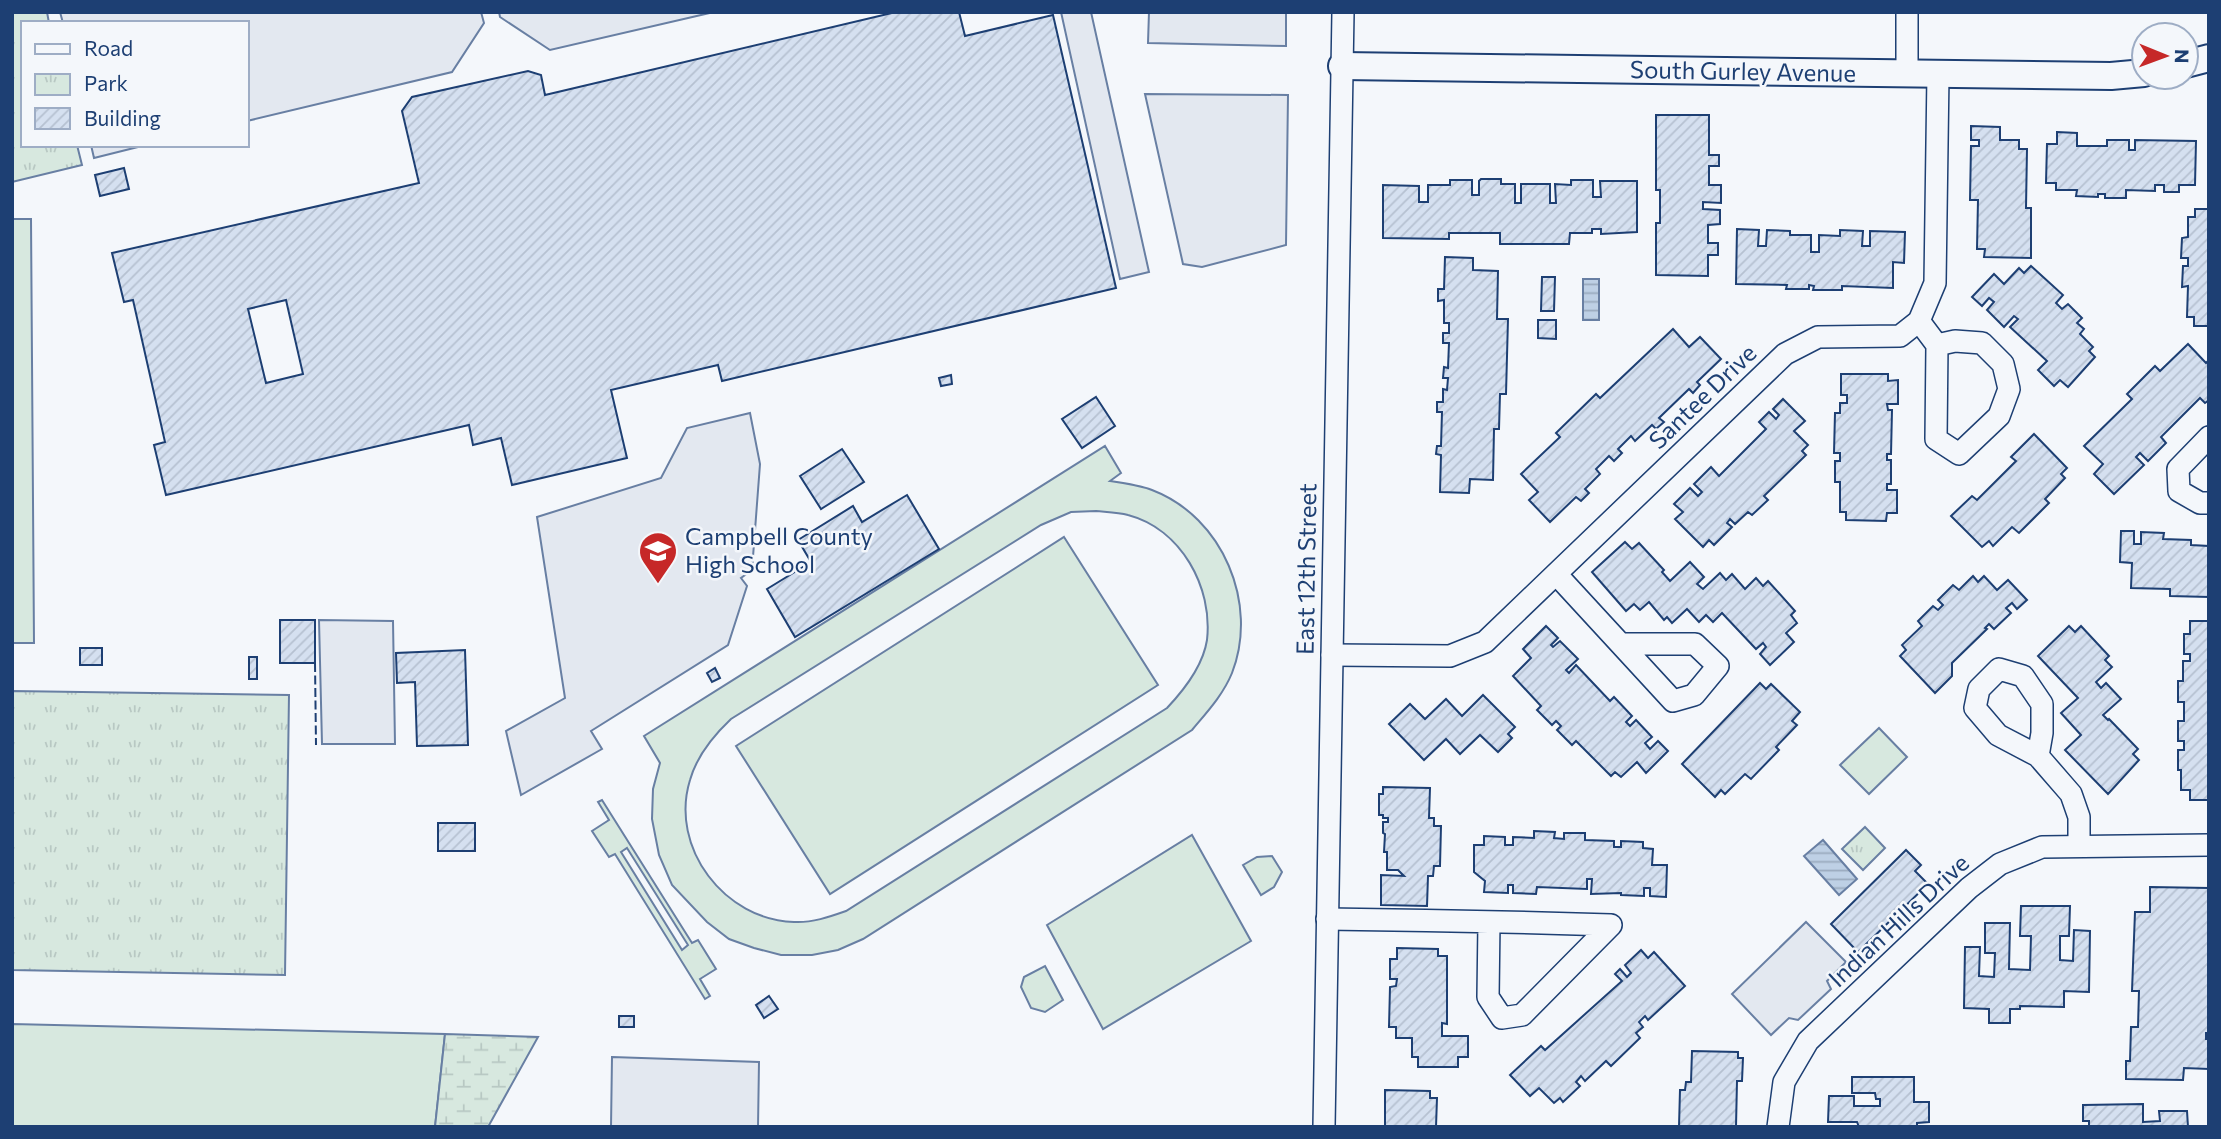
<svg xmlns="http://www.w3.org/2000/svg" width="2221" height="1139" font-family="Commissioner,sans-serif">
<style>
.grass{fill:#d7e8df;stroke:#687fa3;stroke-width:2;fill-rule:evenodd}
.wetland{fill:url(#wetland-marsh);stroke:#687fa3;stroke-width:2}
.park{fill:url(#park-tufts);stroke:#687fa3;stroke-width:2}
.parking{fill:#e3e8f0;stroke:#687fa3;stroke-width:2}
.water{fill:url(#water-rules);stroke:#687fa3;stroke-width:2}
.building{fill:url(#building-hatch);stroke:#1d3f73;stroke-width:2;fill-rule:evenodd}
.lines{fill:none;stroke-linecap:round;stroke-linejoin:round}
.minor-casing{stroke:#1d3f73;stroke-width:24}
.tertiary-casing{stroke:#1d3f73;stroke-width:30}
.minor{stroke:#f4f7fb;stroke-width:21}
.tertiary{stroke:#f4f7fb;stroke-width:26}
.fence{stroke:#1d3f73;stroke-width:2;stroke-dasharray:9 3.5;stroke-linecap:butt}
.labels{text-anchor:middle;stroke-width:5;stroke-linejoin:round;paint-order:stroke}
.street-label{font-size:24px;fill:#1d3f73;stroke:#f4f7fb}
.poi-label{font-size:24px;fill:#1d3f73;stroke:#f4f7fb;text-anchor:start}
</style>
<defs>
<pattern id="wetland-marsh" width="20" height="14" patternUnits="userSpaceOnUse" patternTransform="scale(1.75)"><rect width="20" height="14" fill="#d7e8df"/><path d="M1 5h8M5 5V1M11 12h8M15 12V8" fill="none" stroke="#b8c8c3"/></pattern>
<pattern id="park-tufts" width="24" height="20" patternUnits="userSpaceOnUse" patternTransform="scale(1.75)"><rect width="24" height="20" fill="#d7e8df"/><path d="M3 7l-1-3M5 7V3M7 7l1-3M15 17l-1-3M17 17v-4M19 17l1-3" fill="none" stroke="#b8c8c3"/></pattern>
<pattern id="water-rules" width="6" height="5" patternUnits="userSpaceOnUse" patternTransform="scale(1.75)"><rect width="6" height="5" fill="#bed0e5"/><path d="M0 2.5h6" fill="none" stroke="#9aaabe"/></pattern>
<pattern id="building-hatch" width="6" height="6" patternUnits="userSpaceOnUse" patternTransform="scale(1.75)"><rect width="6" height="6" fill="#d5e0f0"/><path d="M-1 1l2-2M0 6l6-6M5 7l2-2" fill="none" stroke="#b6c1d1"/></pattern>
</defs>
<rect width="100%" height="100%" fill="#f4f7fb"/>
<g class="grass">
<path d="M12,219H31L34,643H12Z"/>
<path d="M1105,446L1121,473L1110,481C1124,483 1139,485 1152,490C1223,517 1259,604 1232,673C1223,695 1207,712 1192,730L863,939L838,950L812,955H781L754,948L729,939L707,922L672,885L659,855L652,819L653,789L660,763L644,736ZM1096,511C1106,512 1118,512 1128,515C1181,529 1213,587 1207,640C1203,666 1185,689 1167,708L846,911C829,917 812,923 794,922C725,920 669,848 690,780C697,755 713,736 731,719L1041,525L1071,512Z"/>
<path d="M1064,537L1158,685L830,894L736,746Z"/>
<path d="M1879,728L1907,757L1869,794L1840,765Z"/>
<path d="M602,800L692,943L698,940L716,969L700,979L710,996L705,999L615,854L609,857L592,831L609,820L598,802ZM627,848L688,945L682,950L621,852Z"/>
<path d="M1192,835L1251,941L1103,1029L1047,925Z"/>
<path d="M1272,856L1282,872L1274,887L1261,895L1243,865L1257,857Z"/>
<path d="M1045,966L1063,1000L1045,1012L1031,1008L1021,987L1024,977Z"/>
<path d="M12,1024L445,1034L435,1127H12Z"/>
</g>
<path class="wetland" d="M445,1034L538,1037L488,1127H435Z"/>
<g class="park">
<path d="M12,12H47L49,23H23V145H77L82,165L12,182Z"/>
<path d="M12,691L289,695L285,975L12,970Z"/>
<path d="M1865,827L1885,848L1863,870L1842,849Z"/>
</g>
<g class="parking">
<path d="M60,12H481L484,23L452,72L247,121V23H63Z"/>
<path d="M499,12H714L550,50L500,17Z"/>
<path d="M1061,12H1091L1149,272L1120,279Z"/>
<path d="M1149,12H1286V46L1148,43Z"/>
<path d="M1145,94L1288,95L1286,245L1202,267L1183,264Z"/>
<path d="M91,145H146L94,158Z"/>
<path d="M750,413L760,464L752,570L741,578L747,586L728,645L591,731L602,749L521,795L506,731L565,698L537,517L661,478L687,428Z"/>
<path d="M319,620L393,621L395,744H322Z"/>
<path d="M1806,922L1846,962L1827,981L1831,989L1798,1020L1789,1018L1771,1035L1732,994Z"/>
<path d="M612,1057L759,1062L758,1127H611Z"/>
</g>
<g class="water">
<rect x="1583" y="279" width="16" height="41"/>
<path d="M1823,840L1857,879L1839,895L1804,856Z"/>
</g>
<g class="building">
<path d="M896,12H959L965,36L1053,15L1116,288L722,381L718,365L611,390L627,458L512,485L501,438L473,445L469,425L166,495L154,445L165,442L133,300L124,302L112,253L419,183L402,111L412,97L528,71L541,75L545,95ZM286,300L303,374L266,383L248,309Z"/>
<path d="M1656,115H1709V155H1719V166H1709V185H1721V203L1703,202V209L1720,210V224L1708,225V243H1718V255H1708V276L1656,275V223H1660V190H1656Z"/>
<path d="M1971,126L2000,127V140H2019V149H2027L2026,208H2031V258L1984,257L1985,249H1977L1978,200H1970L1971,146H1979V140H1971Z"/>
<path d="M2057,132L2077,133V146H2107V140H2129V150H2135V140L2196,141L2195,185H2179V192H2164V185H2155V191L2126,190V198H2105V194H2098V197L2076,196L2077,190H2056V183H2046L2047,144H2057Z"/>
<path d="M124,168L129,189L100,196L95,175Z"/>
<path d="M1481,179H1501V184H1515V203H1521V184H1550V203H1556L1555,184L1571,185V180H1593V197H1601L1600,181H1637V232L1601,234V229H1592V233H1570L1569,244H1500V233H1449V239L1383,238V185L1419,186V202H1428V185H1450V180H1472V195H1479V181Z"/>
<path d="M2195,209H2209V326H2194V317H2187L2188,286L2182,287L2183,266H2188V258H2181L2182,238L2188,237V217H2195Z"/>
<path d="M1737,229L1759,230L1758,246H1766L1767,230L1790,231V235H1811V252H1819V235L1840,236V230L1863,231L1862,246H1870V231L1905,232L1904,263L1893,262V288L1842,286V290H1813L1814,286L1809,285V289H1786L1787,285L1736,284Z"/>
<path d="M1445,257L1473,258V270L1498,271L1497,319H1508L1506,394H1500L1499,429H1494L1493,480L1470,479L1469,493L1440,492L1441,455L1436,454L1437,446H1441L1442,412H1437V402H1443V389L1447,390L1448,378H1443L1444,367L1448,368L1449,343H1443V333H1449V323H1444V300L1438,301V289H1444Z"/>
<path d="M2031,266L2063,295L2056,303L2062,309L2068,304L2082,318L2077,323L2084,329L2080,334L2093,347L2089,351L2095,357L2068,387L2060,380L2054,386L2038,370L2047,361L2010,327L2018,319L2014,316L2004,327L1987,310L1994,302L1989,298L1982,306L1972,297L1994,274L2004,284L2019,268L2024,273Z"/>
<path d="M1542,277H1555L1554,311H1541Z"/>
<path d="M1538,320H1556V339L1538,338Z"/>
<path d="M1673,329L1689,347L1700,337L1721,359L1697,382L1700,385L1693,393L1689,389L1659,418L1664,422L1656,429L1652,425L1635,441L1631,436L1618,449L1622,453L1614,461L1609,456L1596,469L1600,474L1585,489L1589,493L1581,501L1576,497L1550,522L1529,500L1538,492L1521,474L1560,437L1556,433L1596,394L1600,398Z"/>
<path d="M2188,344L2206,363L2209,360V400L2205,403L2200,398L2161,437L2166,443L2148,461L2140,453L2136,457L2144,465L2114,494L2094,474L2103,464L2084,446L2132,399L2127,394L2155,366L2160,371Z"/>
<path d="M1841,374H1888V381L1898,380V404H1887L1888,410H1892L1891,454H1887V460H1891V484H1887V490H1897V513H1887L1886,521L1846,520V512H1840V482H1835V461H1840V453H1834L1835,413H1840V403H1847V395H1841Z"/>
<path d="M951,375L952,384L941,386L939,378Z"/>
<path d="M1096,397L1115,426L1082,448L1062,419Z"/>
<path d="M1783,399L1805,421L1794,431L1808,445L1802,451L1806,455L1764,496L1768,500L1752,515L1748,512L1735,524L1730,519L1727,523L1732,527L1714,545L1709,540L1703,547L1675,519L1683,512L1674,504L1690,488L1698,496L1702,492L1694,484L1711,467L1719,476L1766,429L1759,422L1769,412L1776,419L1779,415L1773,409Z"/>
<path d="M2034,434L2067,468L2061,474L2065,478L2045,499L2049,503L2019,533L2012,527L1993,546L1989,541L1982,547L1951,516L1972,496L1977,500L2016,461L2011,457Z"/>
<path d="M842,449L864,482L821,509L800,476Z"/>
<path d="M907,495L939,549L795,637L767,589L811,562L798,540L853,506L862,522Z"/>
<path d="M2121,531H2134V544H2141V532L2164,533L2163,539L2191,540V545L2209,546V597L2170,596V589L2131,588L2132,563L2120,562Z"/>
<path d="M1625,542L1632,549L1639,543L1664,570L1662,572L1670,581L1690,562L1704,577L1697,584L1703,589L1720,573L1726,580L1732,574L1745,589L1756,578L1763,586L1768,581L1795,611L1791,615L1797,623L1786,633L1794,642L1770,665L1760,654L1766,647L1763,643L1756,649L1722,613L1713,622L1706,615L1699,622L1687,609L1672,623L1667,617L1664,620L1649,602L1640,610L1634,604L1626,611L1592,572Z"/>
<path d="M1973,576L1978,582L1984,576L1997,590L2008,580L2027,600L2017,609L2012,603L2006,608L2011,613L1994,629L1989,624L1985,628L1987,629L1952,663V676L1935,693L1900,656L1906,650L1902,645L1922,626L1918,621L1933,606L1938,610L1943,605L1938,600L1953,585L1959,590Z"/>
<rect x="280" y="620" width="35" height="43"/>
<path d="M2190,621H2209V800H2190V790H2181V770H2178V750H2184V741H2178V721H2184V702H2178V681H2183V661H2190V654H2184V634H2190Z"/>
<path d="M1546,626L1558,638L1551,645L1553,647L1560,641L1578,659L1566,670L1569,673L1576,665L1610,701L1614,697L1632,716L1626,722L1630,726L1636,720L1652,737L1645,743L1650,749L1658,741L1668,751L1646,773L1637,762L1621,777L1615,772L1611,776L1576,741L1572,745L1557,730L1561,726L1556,721L1552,725L1537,710L1541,706L1513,676L1531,658L1523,649Z"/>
<path d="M2069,626L2075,632L2081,626L2109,656L2105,660L2112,667L2096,682L2101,688L2106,683L2121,699L2103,715L2108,720L2109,719L2138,749L2133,754L2139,760L2108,794L2065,750L2081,735L2061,713L2078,698L2038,656Z"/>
<rect x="80" y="648" width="22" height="17"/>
<path d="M465,650L468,745L417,746L415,682L397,683L396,653Z"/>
<rect x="249" y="657" width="8" height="22"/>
<path d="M715,668L720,678L712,682L707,673Z"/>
<path d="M1760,683L1766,689L1771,684L1800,712L1792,721L1797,725L1776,747L1779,750L1751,779L1745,774L1725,794L1721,790L1715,797L1682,764Z"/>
<path d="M1483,695L1515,727L1508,734L1512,738L1498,752L1480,735L1460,754L1446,739L1424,760L1389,724L1410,704L1425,719L1446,699L1462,716Z"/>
<path d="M1383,787L1430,788L1429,818H1434V826H1441L1440,866H1434L1433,876H1428L1427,906L1381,905V875L1404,876L1398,870H1387V852H1384L1385,834L1383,833V822H1388V818H1383V815H1379V794H1383Z"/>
<rect x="438" y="823" width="37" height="28"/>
<path d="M1534,831L1555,832L1554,838L1564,839V833H1585V840L1614,841V847H1621V841L1643,842V848L1653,849L1652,865H1667L1666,897L1650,896V888H1644V896L1621,895V893L1591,894L1592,879H1587V889L1537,887L1536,894L1513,893V885H1508V893L1484,892L1485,881L1474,872V845H1484V836L1505,837V845H1513V837L1534,838Z"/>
<path d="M1906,850L1921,865L1915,871L1928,884L1858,952L1831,924Z"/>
<path d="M2150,887L2209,888V1033H2206V1039H2209V1069L2184,1068L2183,1080L2126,1079V1061H2130L2131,1027H2138L2139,991H2132L2135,912H2150Z"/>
<path d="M2021,906H2070L2069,936H2060V960L2073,961L2074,930L2090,931L2089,992L2064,991V1007L2020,1006V1009H2010V1023H1989V1009L1964,1008L1965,947H1980L1979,976L1994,977L1995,953H1985V923H2010L2009,969L2030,970L2031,936H2020Z"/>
<path d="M1397,948L1438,949V956H1447V1024L1442,1023V1036H1468V1057H1458V1067H1418V1057H1412V1038H1396V1027H1389L1390,987L1396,986L1397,979H1390V959H1397Z"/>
<path d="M1641,950L1648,958L1654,952L1685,986L1648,1020L1645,1016L1639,1022L1643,1027L1636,1033L1640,1038L1611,1066L1606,1061L1585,1081L1581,1076L1576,1082L1580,1086L1563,1102L1560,1098L1554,1103L1539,1088L1530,1096L1510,1075L1541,1046L1545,1050L1622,981L1615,974L1620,969L1627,977L1631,973L1625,965Z"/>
<path d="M769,996L778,1009L764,1018L756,1005Z"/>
<rect x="619" y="1016" width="15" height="11"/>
<path d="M1692,1051L1738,1052V1058H1743L1742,1081H1737L1736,1127H1679L1680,1090H1685L1686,1082H1691Z"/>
<path d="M1852,1077H1914V1102H1929V1122L1917,1123V1127H1859L1857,1122H1828L1829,1096H1854V1106H1880V1099H1876L1875,1093H1852Z"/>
<path d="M1385,1090L1430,1091V1098H1437L1436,1127H1385Z"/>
<path d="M2143,1104V1122L2160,1121L2159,1111H2187L2188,1127H2089V1121H2083V1105Z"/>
</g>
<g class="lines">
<defs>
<g id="minor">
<path d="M1907,74V12"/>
<path d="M1919,321L1937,345L1936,439L1959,454L1999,416L2009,389L2003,364L1982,343L1955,341L1937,345"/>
<path d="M2209,437L2178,469L2179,491L2200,503H2209"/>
<path d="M1557,575L1673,701L1694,695L1718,666L1695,644H1623"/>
<path d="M1332,655L1450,656L1485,642L1785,354L1818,337L1900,336L1919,321L1935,283L1938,74"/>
<path d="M2038,756L2042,733V704L2023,676L1999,669L1979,689L1975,708L1998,735L2038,756L2071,794L2079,817V845"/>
<path d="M1327,919C1422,920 1516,922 1611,925L1522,1015L1502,1018L1488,997L1489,922"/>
<path d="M1324,1127L1343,12"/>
<path d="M1778,1127L1784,1082L1808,1041L1969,888L2000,864L2042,847L2209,845"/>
</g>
<g id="tertiary">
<path d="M2186,64L2209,58"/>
<path d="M1342,66L2111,76L2144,73"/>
</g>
</defs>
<use href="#minor" class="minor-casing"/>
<use href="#tertiary" class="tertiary-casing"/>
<use href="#minor" class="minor"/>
<use href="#tertiary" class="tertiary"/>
<path class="fence" d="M315,663L316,745"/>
</g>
<defs>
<symbol id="school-pin" viewBox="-11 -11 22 30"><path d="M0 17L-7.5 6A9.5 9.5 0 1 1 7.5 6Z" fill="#c62828" stroke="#f4f7fb"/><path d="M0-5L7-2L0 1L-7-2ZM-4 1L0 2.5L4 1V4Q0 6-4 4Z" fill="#fff"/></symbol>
</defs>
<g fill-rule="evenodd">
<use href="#school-pin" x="636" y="529" width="44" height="60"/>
</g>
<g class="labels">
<g class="street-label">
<text transform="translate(1743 72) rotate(1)" y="8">South Gurley Avenue</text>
<text transform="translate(1703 397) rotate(-44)" y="8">Santee Drive</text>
<text transform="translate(1307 569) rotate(-89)" y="8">East 12th Street</text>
<text transform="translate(1899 921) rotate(-43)" y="8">Indian Hills Drive</text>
</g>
<g class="poi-label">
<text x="685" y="545">Campbell County<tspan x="685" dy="28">High School</tspan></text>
</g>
</g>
<rect width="2221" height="1139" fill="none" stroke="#1d3f73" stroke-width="28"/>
<rect x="21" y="21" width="228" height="126" fill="#f4f7fb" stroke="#9eadc5" stroke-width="2"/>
<rect x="35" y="44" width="35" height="10" fill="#f4f7fb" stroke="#9eadc5" stroke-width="2"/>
<text x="84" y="56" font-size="21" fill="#1d3f73">Road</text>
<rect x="35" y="74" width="35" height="21" fill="url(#park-tufts)" stroke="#9eadc5" stroke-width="2"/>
<text x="84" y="91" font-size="21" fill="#1d3f73">Park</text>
<rect x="35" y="108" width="35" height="21" fill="url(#building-hatch)" stroke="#9eadc5" stroke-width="2"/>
<text x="84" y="126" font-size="21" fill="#1d3f73">Building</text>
<g transform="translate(2165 56) rotate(91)"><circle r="33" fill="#f4f7fb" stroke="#9eadc5" stroke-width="2"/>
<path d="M0-5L12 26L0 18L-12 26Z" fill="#c62828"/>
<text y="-10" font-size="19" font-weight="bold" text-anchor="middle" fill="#1d3f73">N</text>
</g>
</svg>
